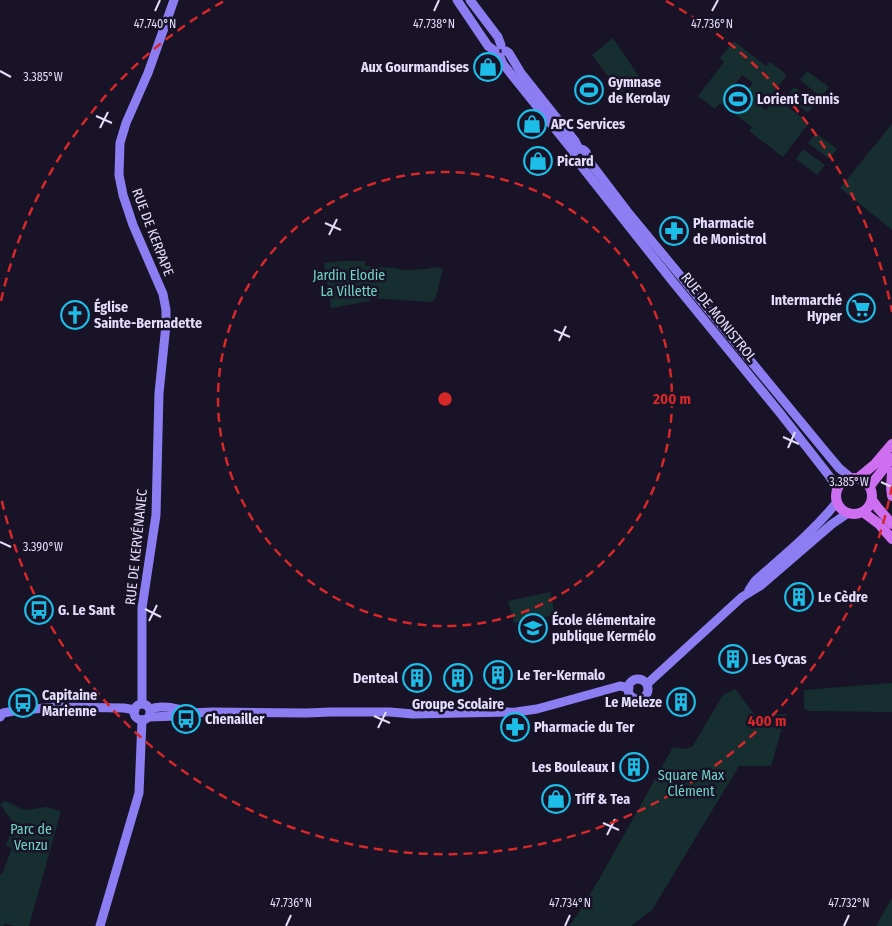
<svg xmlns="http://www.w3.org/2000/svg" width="892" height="926" font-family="'Fira Sans Condensed',sans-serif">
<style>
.green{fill:#162e30;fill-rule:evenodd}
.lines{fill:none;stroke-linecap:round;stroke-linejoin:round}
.secondary{stroke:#8d7df2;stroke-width:9}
.primary{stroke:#ce6ef0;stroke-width:10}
.ticks{fill:none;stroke:#e3dcfb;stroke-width:2}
.ring{fill:none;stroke:#d62828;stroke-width:2.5;stroke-dasharray:9 6}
.labels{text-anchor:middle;stroke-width:5;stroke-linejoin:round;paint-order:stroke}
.poi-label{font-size:14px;font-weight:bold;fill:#e3dcfb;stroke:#181327;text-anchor:start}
.street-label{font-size:14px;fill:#e3dcfb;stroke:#181327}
.park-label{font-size:14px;fill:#6fd5c6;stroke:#181327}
.ticks-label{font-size:12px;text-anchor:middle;fill:#e3dcfb;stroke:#181327;stroke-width:5;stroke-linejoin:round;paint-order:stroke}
.centre{fill:#d62828;stroke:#181327;stroke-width:2.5}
.ring-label{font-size:15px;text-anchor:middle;font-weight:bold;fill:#d62828;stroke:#181327;stroke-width:5;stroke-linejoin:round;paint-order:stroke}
</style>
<rect width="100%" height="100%" fill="#181327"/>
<g class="green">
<path d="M613,38L640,78L620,94L616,87L592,55Z"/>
<path d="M734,41L766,66L770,62L787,75L762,107L766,110L774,99H775L776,98L809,123L783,157L749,131L752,127L720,103L715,109L698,96L724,62L720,58ZM742,75L753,83L745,94L734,86Z"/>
<path d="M807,71L829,87L821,97L800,80Z"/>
<path d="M794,87L816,103L808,113L787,97Z"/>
<path d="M892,124V230L840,188Z"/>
<path d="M816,133L837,149L829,159L808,143Z"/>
<path d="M803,149L825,165L817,175L796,159Z"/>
<path d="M343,261H365V266L394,268L405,270L426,269L437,267L443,269L436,297L432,302L370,298V301L331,308L324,263Z"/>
<path d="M550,592L555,615L514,623L508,601Z"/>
<path d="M892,683V712L809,711L804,708V690Z"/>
<path d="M735,689L755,715L786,714L771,766H739L652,910L631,926H569L577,915L601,876L673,747L683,749L692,747L723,695Z"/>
<path d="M5,801L24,810L47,807L61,811L29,926H15L5,924L4,926H0V874H2L12,848L6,845L14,824L0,804Z"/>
<path d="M892,898V926H876Z"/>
</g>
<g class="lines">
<g class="secondary">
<path d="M457,0L488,46L495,51"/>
<path d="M470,0L498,37L501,45"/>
<path d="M506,51L509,53L521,73L575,141L579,149"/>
<path d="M500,57L503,64L572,150L574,152"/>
<circle cx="580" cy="156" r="7"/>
<path d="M586,159L592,165L627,211L829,456L839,468L851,478"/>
<path d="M580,163L582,167L673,282L780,413L830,477L837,489"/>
<path d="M749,590L755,581C783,556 813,532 837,502"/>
<circle cx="638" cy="689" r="10"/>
<path d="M647,684L742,597L760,586L832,524L848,513"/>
<path d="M142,704V608L156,515L159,393L166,325V310L163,294L133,225L123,195L119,175L120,143L126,123L148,73L174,0"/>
<circle cx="142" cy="712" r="8"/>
<path d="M150,709C161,704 178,709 190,712"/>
<path d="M0,717L3,713L14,711L55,707L124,708L135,710"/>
<path d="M149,717L177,716L190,713L213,712L306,713L331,712H390L413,714L516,712L537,709L620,686L629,688"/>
<path d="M100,926L139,793L142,720"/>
</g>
<g class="primary">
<path d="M892,472L891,487L892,496"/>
<circle cx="854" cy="496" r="18"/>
<path d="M858,478L875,464L892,444"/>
<path d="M870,486L892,458"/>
<path d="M872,500L878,508L892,524"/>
<path d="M863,512L879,524L892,539"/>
</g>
</g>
<path class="ticks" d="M155,11L160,0M434,11L439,0M712,11L718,0M0,71L11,77M96,116L112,123M100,128L108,112M325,223L341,230M329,235L337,219M554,330L570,337M559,341L566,326M783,437L799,444M788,448L795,432M881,482L892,487M0,542L11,547M145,609L161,617M149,621L157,605M374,716L390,723M378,728L386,712M603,823L619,830M607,835L615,819M286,926L291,915M565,926L570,915M844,926L849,915"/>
<g class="ring">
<circle cx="445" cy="399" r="227"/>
<path d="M892 486A455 455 0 0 1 1 497M1 301A455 455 0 0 1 224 1M666 1A455 455 0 0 1 892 312"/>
</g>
<defs>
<symbol id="shop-ring" viewBox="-11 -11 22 22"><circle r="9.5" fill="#181327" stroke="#1cbde7" stroke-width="1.5"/><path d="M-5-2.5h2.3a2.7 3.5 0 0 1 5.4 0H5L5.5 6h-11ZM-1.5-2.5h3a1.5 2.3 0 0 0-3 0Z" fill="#1cbde7"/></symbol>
<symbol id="stadium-ring" viewBox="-11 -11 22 22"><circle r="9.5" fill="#181327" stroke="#1cbde7" stroke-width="1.5"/><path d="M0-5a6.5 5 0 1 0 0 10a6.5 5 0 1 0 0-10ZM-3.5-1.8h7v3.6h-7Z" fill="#1cbde7"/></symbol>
<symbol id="pharmacy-ring" viewBox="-11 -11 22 22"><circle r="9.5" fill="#181327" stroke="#1cbde7" stroke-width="1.5"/><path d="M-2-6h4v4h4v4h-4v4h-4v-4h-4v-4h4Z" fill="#1cbde7"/></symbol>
<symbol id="supermarket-ring" viewBox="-11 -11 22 22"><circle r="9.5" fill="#181327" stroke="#1cbde7" stroke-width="1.5"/><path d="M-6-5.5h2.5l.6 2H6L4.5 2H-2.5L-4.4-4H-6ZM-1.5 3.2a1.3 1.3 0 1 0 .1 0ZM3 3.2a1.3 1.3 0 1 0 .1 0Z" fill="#1cbde7"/></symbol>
<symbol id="church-ring" viewBox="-11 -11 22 22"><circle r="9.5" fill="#181327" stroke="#1cbde7" stroke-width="1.5"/><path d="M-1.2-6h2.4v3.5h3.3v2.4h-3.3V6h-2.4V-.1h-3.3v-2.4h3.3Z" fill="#1cbde7"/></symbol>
<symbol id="building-ring" viewBox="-11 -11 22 22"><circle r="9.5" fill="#181327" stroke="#1cbde7" stroke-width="1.5"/><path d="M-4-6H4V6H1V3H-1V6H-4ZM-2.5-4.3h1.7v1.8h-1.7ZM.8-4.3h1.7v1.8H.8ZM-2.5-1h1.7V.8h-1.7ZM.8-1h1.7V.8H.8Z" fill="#1cbde7"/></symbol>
<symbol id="bus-ring" viewBox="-11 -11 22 22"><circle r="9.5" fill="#181327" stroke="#1cbde7" stroke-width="1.5"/><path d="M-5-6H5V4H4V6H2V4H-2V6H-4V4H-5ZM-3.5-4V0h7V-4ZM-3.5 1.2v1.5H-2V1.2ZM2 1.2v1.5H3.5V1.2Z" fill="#1cbde7"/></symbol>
<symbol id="school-ring" viewBox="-11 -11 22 22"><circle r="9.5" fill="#181327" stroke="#1cbde7" stroke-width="1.5"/><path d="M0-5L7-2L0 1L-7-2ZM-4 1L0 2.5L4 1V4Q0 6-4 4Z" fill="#1cbde7"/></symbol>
</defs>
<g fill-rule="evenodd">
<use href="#shop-ring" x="472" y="51" width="32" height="32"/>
<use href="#stadium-ring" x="573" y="74" width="32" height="32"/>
<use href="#stadium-ring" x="722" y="83" width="32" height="32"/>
<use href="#shop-ring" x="516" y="108" width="32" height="32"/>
<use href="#shop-ring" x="522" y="145" width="32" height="32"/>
<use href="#pharmacy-ring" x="658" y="215" width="32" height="32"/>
<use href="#supermarket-ring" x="845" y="292" width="32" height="32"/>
<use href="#church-ring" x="59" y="299" width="32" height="32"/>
<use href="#building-ring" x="783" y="581" width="32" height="32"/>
<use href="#bus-ring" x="23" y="594" width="32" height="32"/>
<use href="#school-ring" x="517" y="612" width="32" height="32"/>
<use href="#building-ring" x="717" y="643" width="32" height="32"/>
<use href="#building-ring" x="482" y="659" width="32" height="32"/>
<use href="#building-ring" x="401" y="662" width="32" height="32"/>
<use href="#building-ring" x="442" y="662" width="32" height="32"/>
<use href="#building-ring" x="665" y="686" width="32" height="32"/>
<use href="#bus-ring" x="7" y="687" width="32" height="32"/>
<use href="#bus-ring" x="170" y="703" width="32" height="32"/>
<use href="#pharmacy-ring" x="499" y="711" width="32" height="32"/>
<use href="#building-ring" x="618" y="751" width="32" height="32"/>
<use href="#shop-ring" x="540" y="783" width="32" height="32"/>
</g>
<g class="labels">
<g class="poi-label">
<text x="469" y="72" text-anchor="end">Aux Gourmandises</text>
<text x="608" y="87">Gymnase<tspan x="608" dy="16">de Kerolay</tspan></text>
<text x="757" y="104">Lorient Tennis</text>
<text x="551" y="129">APC Services</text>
<text x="557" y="166">Picard</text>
<text x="693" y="228">Pharmacie<tspan x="693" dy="16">de Monistrol</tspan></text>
<text x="842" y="305" text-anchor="end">Intermarché<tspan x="842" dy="16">Hyper</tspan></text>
<text x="94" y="312">Église<tspan x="94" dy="16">Sainte-Bernadette</tspan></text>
<text x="818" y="602">Le Cèdre</text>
<text x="58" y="615">G. Le Sant</text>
<text x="552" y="625">École élémentaire<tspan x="552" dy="16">publique Kermélo</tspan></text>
<text x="752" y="664">Les Cycas</text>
<text x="517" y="680">Le Ter-Kermalo</text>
<text x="398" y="683" text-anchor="end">Denteal</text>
<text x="42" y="700">Capitaine<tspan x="42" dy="16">Marienne</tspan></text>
<text x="662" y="707" text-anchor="end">Le Meleze</text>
<text x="458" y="709" text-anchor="middle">Groupe Scolaire</text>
<text x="205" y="724">Chenailler</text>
<text x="534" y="732">Pharmacie du Ter</text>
<text x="615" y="772" text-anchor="end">Les Bouleaux I</text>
<text x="575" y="804">Tiff &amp; Tea</text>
</g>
<g class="street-label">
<text transform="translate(153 232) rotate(69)" y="5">RUE DE KERPAPE</text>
<text transform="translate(719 317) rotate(51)" y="5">RUE DE MONISTROL</text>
<text transform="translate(136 547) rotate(-84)" y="5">RUE DE KERVÉNANEC</text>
</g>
<g class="park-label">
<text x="349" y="280">Jardin Elodie<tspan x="349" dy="16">La Villette</tspan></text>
<text x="691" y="780">Square Max<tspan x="691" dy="16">Clément</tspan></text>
<text x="31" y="834">Parc de<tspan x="31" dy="16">Venzu</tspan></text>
</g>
</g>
<g class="ticks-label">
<text x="155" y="28">47.740°N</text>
<text x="434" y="28">47.738°N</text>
<text x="712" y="28">47.736°N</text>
<text x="43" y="81">3.385°W</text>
<text x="849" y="486">3.385°W</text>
<text x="43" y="551">3.390°W</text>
<text x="291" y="907">47.736°N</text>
<text x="570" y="907">47.734°N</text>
<text x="849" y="907">47.732°N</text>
</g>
<circle cx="445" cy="399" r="8" class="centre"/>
<g class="ring-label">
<text x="672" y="404">200 m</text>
<text x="767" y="726">400 m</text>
</g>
</svg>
